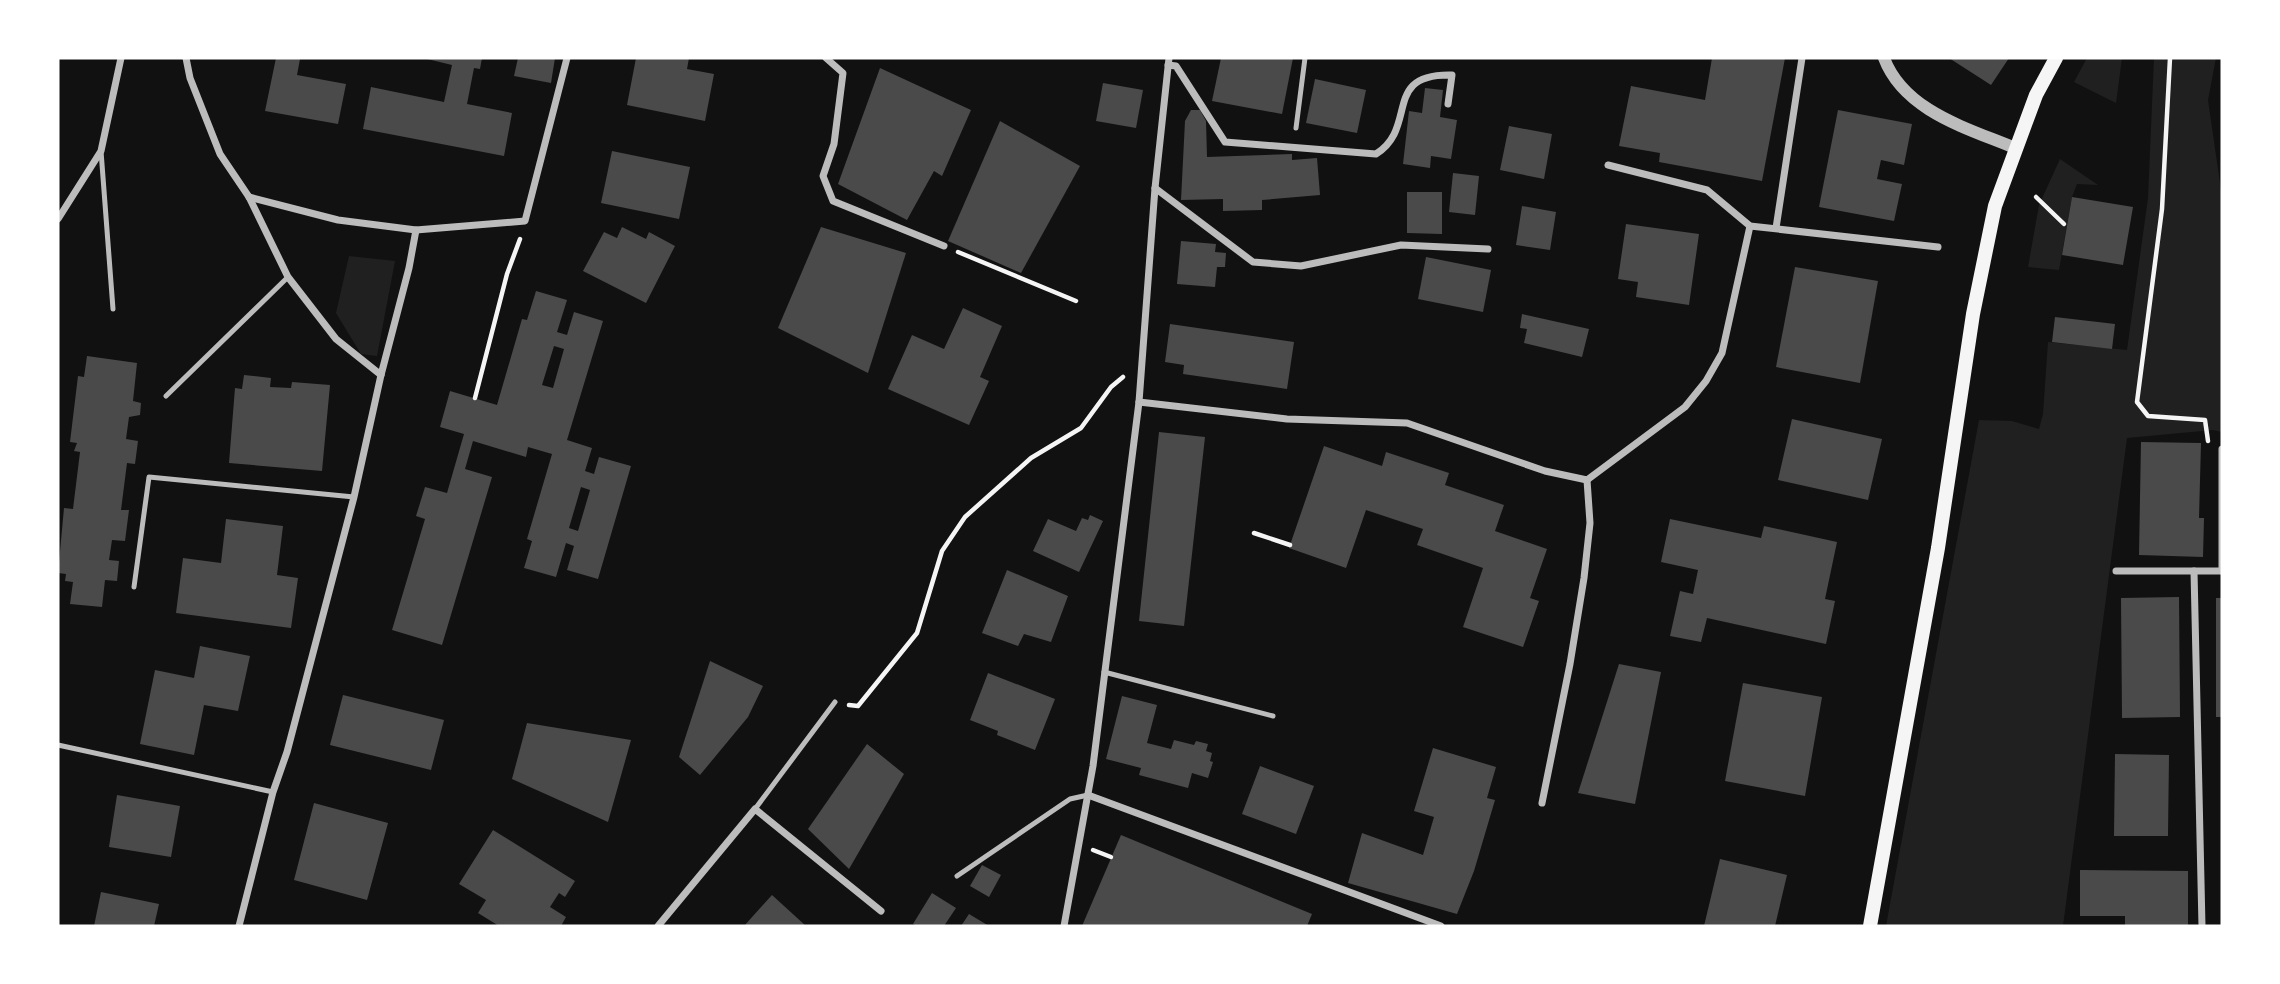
<svg xmlns="http://www.w3.org/2000/svg" width="2280" height="984" font-family="Barlow,sans-serif">
<style>
.green{fill:#202020}
.building{fill:#4a4a4a;fill-rule:evenodd}
.lines{fill:none;stroke-linecap:round;stroke-linejoin:round}
.path{stroke:#f5f5f5;stroke-width:4.5}
.service{stroke:#bcbcbc;stroke-width:5}
.minor{stroke:#bcbcbc;stroke-width:7}
.tertiary{stroke:#bcbcbc;stroke-width:12}
.secondary{stroke:#f5f5f5;stroke-width:14}
</style>
<rect width="100%" height="100%" fill="#111"/>
<g class="green">
<path d="M2087,58H2122L2116,103L2074,82Z"/>
<path d="M2154,58H2216L2208,100L2222,197V432L2213,430L2127,438L2063,926H1886L1979,420L2012,421L2039,429L2043,414L2048,342L2127,350L2148,198Z"/>
<path d="M2060,159L2098,185L2077,184L2072,197L2059,270L2028,267L2039,205Z"/>
<path d="M349,256L395,261L377,356L361,354L336,313Z"/>
</g>
<g class="building">
<path d="M276,58L300,59L297,75L346,84L338,124L265,111Z"/>
<path d="M423,58H482L480,69L474,68L467,104L512,113L504,156L363,129L371,87L444,102L452,65Z"/>
<path d="M518,58H555L551,83L514,76Z"/>
<path d="M636,58H689L687,69L714,74L705,121L627,105Z"/>
<path d="M1221,58H1293L1282,114L1212,101Z"/>
<path d="M1712,58H1785L1762,181L1659,162L1660,153L1619,146L1631,86L1705,100Z"/>
<path d="M1949,58H2009L1991,85Z"/>
<path d="M880,68L971,110L942,176L934,171L907,220L838,184Z"/>
<path d="M1315,79L1366,90L1357,133L1306,123Z"/>
<path d="M1103,83L1143,90L1136,128L1096,121Z"/>
<path d="M1425,88L1443,90L1440,117L1457,120L1451,159L1431,156L1430,168L1403,164L1409,111L1422,113Z"/>
<path d="M1191,110H1200L1206,121L1207,157L1292,154V160L1317,158L1320,195L1262,200V210L1223,211V199L1181,200L1185,121Z"/>
<path d="M1838,110L1912,124L1904,165L1881,160L1879,169L1877,179L1902,184L1894,221L1819,207Z"/>
<path d="M1000,121L1080,166L1021,273L948,241Z"/>
<path d="M1509,126L1552,134L1544,179L1500,170Z"/>
<path d="M612,151L690,167L679,219L601,203Z"/>
<path d="M1453,173L1479,176L1475,215L1449,212Z"/>
<path d="M1407,192H1442V234L1407,233Z"/>
<path d="M2072,197L2133,207L2123,265L2062,255Z"/>
<path d="M1522,206L1556,212L1550,250L1516,245Z"/>
<path d="M1626,224L1699,234L1689,305L1636,297L1638,282L1618,279Z"/>
<path d="M622,227L646,239L649,232L675,246L646,303L583,271L604,232L617,238Z"/>
<path d="M821,227L906,253L868,373L778,328Z"/>
<path d="M1181,241L1216,244L1215,252L1226,253L1225,267H1217L1215,287L1177,284Z"/>
<path d="M1426,257L1491,270L1483,312L1418,299Z"/>
<path d="M1795,267L1878,281L1860,383L1776,367Z"/>
<path d="M536,291L567,300L557,332L567,335L574,312L603,321L567,440L592,448L585,471L594,474L599,457L631,466L598,579L567,570L574,546L566,543L556,577L524,568L532,541L527,539L552,454L528,447L526,457L473,441L465,469L492,477L442,645L392,630L425,519L416,516L425,487L447,493L464,434L440,427L450,391L497,405L522,319L527,320ZM554,346L564,349L553,388L542,385ZM581,487L590,490L578,531L569,528Z"/>
<path d="M963,308L1002,326L980,377L989,381L969,425L888,389L912,335L944,349Z"/>
<path d="M1522,314L1589,329L1582,357L1524,343L1527,329L1520,328Z"/>
<path d="M2055,317L2115,324L2112,349L2052,342Z"/>
<path d="M1170,324L1294,342L1287,389L1183,374L1184,365L1165,362Z"/>
<path d="M87,356L137,363L133,401L141,403L140,415L129,417L126,439L138,441L135,464L127,463L121,510H129L125,541L112,540L109,560L119,561L117,581L105,580L102,607L70,604L73,582L65,581L66,574L58,573L64,508L73,509L80,452L74,451L77,443L70,442L78,376L84,377Z"/>
<path d="M244,375L271,378L270,387L291,388L292,382L330,385L322,471L229,463L235,388L242,389Z"/>
<path d="M1792,419L1882,439L1868,500L1778,480Z"/>
<path d="M1159,432L1205,437L1184,626L1139,621Z"/>
<path d="M2141,442L2201,443L2199,518H2204L2203,557L2139,555Z"/>
<path d="M1324,446L1382,466L1386,452L1449,473L1445,485L1504,505L1495,531L1547,549L1530,598L1539,601L1523,647L1463,627L1483,568L1417,545L1423,529L1366,510L1346,568L1289,548Z"/>
<path d="M1090,515L1103,521L1079,572L1033,551L1048,519L1076,531L1082,518L1088,520Z"/>
<path d="M226,519L283,526L277,575L298,578L291,628L176,613L183,558L221,563Z"/>
<path d="M1670,519L1761,538L1764,526L1837,542L1825,599L1835,601L1826,644L1707,618L1701,642L1670,636L1680,591L1693,594L1698,570L1661,562Z"/>
<path d="M1007,570L1068,596L1051,642L1024,634L1018,646L982,633Z"/>
<path d="M2179,597L2180,717L2122,718L2121,598Z"/>
<rect x="2216" y="598" width="6" height="119"/>
<path d="M200,646L250,656L238,711L204,705L194,755L140,744L155,670L194,678Z"/>
<path d="M710,661L763,686L748,717L700,775L679,757Z"/>
<path d="M1619,664L1661,672L1635,804L1578,793Z"/>
<path d="M988,673L1055,699L1035,750L997,735L998,731L970,720Z"/>
<path d="M1743,683L1822,697L1805,796L1725,781Z"/>
<path d="M343,695L444,720L431,770L330,745Z"/>
<path d="M1122,696L1157,705L1147,743L1171,749L1174,740L1194,745L1196,741L1208,744L1206,751L1212,753L1210,761L1213,762L1208,778L1192,773L1188,788L1139,775L1141,768L1106,759Z"/>
<path d="M527,723L631,740L608,822L512,779Z"/>
<path d="M867,744L904,774L849,869L808,829Z"/>
<path d="M1433,748L1496,767L1487,798L1495,800L1474,871L1457,914L1348,883L1362,833L1423,855L1434,817L1414,811Z"/>
<path d="M2115,754L2169,755L2168,836H2114Z"/>
<path d="M1260,766L1314,786L1296,834L1242,814Z"/>
<path d="M117,795L180,806L171,857L109,847Z"/>
<path d="M314,803L388,823L367,900L294,880Z"/>
<path d="M493,830L575,881L565,897L559,893L550,907L566,917L561,926H499L478,913L486,900L459,884Z"/>
<path d="M1121,835L1312,914L1307,926H1082Z"/>
<path d="M1720,859L1787,875L1775,926H1704Z"/>
<path d="M982,865L1001,875L989,897L970,886Z"/>
<path d="M2080,870L2188,871V926H2125V916H2080Z"/>
<path d="M101,892L159,904L154,926H94Z"/>
<path d="M932,893L956,908L944,926H917L913,924Z"/>
<path d="M772,895L806,926H744Z"/>
<path d="M969,914L989,926H961Z"/>
</g>
<g class="lines">
<g class="path">
<path d="M2170,58L2162,209L2137,402L2148,416L2205,420L2208,441"/>
<path d="M2036,197L2064,224"/>
<path d="M958,252L1076,301"/>
<path d="M475,398L507,274L520,239"/>
<path d="M1254,533L1290,545"/>
<path d="M849,705L858,706L917,633L942,551L965,517L1031,458L1081,428L1111,387L1123,377"/>
<path d="M1093,850L1111,857"/>
</g>
<g class="service">
<path d="M1296,128L1305,58"/>
<path d="M101,151L113,309"/>
<path d="M166,396L288,277"/>
<path d="M134,587L149,477L354,497"/>
<path d="M1104,672L1273,716"/>
<path d="M58,745L273,792"/>
<path d="M755,809L835,702"/>
<path d="M957,876L1070,799L1088,795"/>
</g>
<g class="minor">
<path d="M186,58L190,78L220,154L249,197L288,277L336,339L381,375"/>
<path d="M826,58L843,73L834,144L823,176L833,201L944,246"/>
<path d="M1168,65L1176,66L1225,142L1376,154C1419,127 1381,73 1452,75L1448,104"/>
<path d="M1608,165L1707,190L1750,226L1938,247"/>
<path d="M1155,188L1253,262L1301,266L1401,245L1488,249"/>
<path d="M249,197L338,220L416,230L525,221L567,58"/>
<path d="M58,219L101,151L121,58"/>
<path d="M1776,228L1802,58"/>
<path d="M1139,402L1287,419L1407,423L1545,471L1587,480L1685,407L1706,381L1722,353L1750,226"/>
<path d="M2116,571H2222"/>
<path d="M2194,571L2202,926"/>
<path d="M2222,571V449"/>
<path d="M1088,795L1441,926"/>
<path d="M1542,803L1570,664L1584,578L1590,523L1587,480"/>
<path d="M239,926L273,792L287,752L354,497L381,375L409,268L416,230"/>
<path d="M658,926L755,809L881,911"/>
<path d="M1064,926L1093,766L1139,402L1155,188L1169,58"/>
</g>
<path class="tertiary" d="M1884,58C1904,111 1967,128 2015,148"/>
<path class="secondary" d="M1870,926L1938,548L1973,314L1995,206L2036,95L2056,58"/>
</g>
<rect width="2280" height="984" fill="none" stroke="#ffffff" stroke-width="119"/>
</svg>
